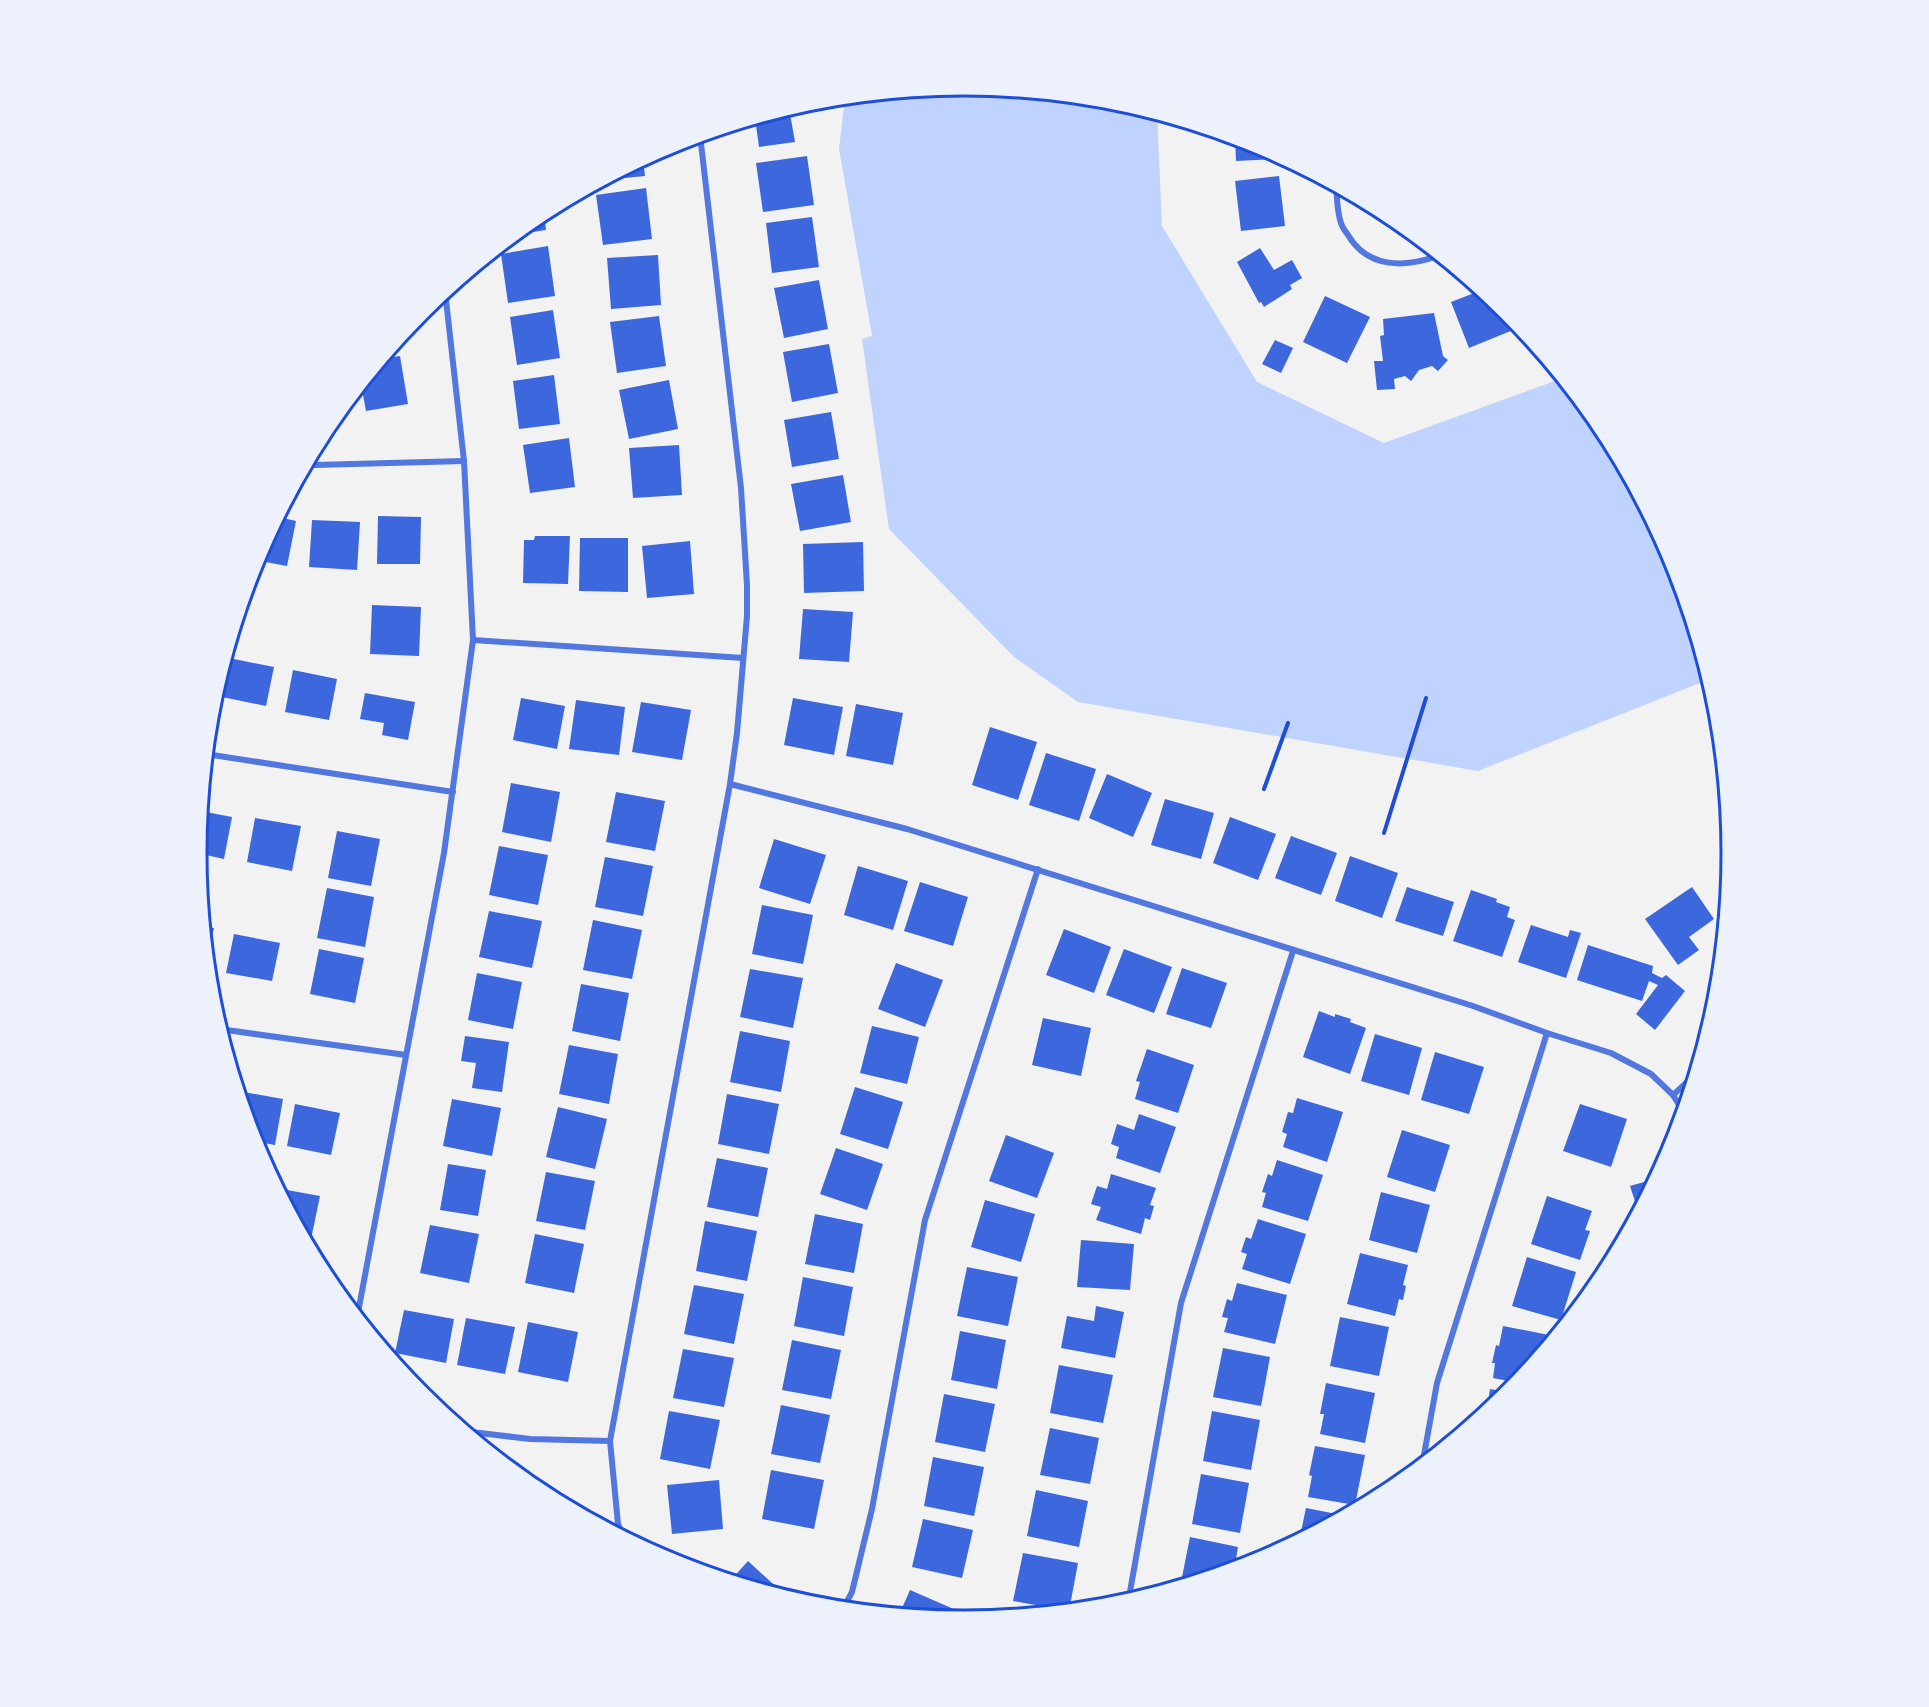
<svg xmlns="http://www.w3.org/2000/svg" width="1929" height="1707" font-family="Helvetica,sans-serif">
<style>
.water{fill:#bfd3fe}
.building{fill:#3d67dc}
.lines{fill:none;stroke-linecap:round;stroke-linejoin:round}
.path{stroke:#1d4ed8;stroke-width:4}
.minor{stroke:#5277de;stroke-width:6}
.rim{fill:none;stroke:#1d4ed8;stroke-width:3}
</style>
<rect width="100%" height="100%" fill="#f2f2f2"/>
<path class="water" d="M965,86L1115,100L1157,113L1162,226L1257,382L1384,443L1563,378L1603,427L1674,560L1710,679L1478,771L1078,702L1014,657L889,529L862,339L872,336L839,149L845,97Z"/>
<g class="building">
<path d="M789,108L795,142L759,147L755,118Z"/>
<path d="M1235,137L1259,144L1280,155V159L1236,161Z"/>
<path d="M807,156L814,205L763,212L756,163Z"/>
<path d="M642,159H643L645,176L603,180Z"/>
<path d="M1279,176L1285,226L1241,231L1235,181Z"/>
<path d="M646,188L652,239L603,245L596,195Z"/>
<path d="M544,212L546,230L513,235L538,215Z"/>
<path d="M812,217L819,267L772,273L766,223Z"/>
<path d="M548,246L555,296L508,303L501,254Z"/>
<path d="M1260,248L1274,270L1292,260L1302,278L1290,285L1292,289L1264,307L1261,302L1259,303L1237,262Z"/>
<path d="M658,255L661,305L611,309L607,258Z"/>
<path d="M819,280L828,329L784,338L774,288Z"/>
<path d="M1482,290L1504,308L1513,330L1469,348L1451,302Z"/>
<path d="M1325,296L1370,317L1347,363L1303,342Z"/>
<path d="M553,310L560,358L517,365L510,317Z"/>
<path d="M1434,313L1443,356L1448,360L1438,371L1432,366L1419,370L1411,381L1405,376L1394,379L1395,389L1377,390L1374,361H1383L1380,336L1384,335L1383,319Z"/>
<path d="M659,316L666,366L617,373L610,322Z"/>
<path d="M1275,340L1293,348L1281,373L1262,364Z"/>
<path d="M829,344L838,393L792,402L783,352Z"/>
<path d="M400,356L408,404L366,411L361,384L381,359Z"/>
<path d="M554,375L560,424L519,429L513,381Z"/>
<path d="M669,380L678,429L629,439L619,390Z"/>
<path d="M831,412L839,459L792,467L784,420Z"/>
<path d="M569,438L575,487L530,493L523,445Z"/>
<path d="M679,445L682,495L633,498L629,448Z"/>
<path d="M843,475L851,522L800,531L791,484Z"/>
<path d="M378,516L421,517L420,564H377Z"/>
<path d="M278,517L296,521L287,566L255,560Z"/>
<path d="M312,520L360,522L357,570L309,567Z"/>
<path d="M535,536H570L568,584L523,583L524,540H534Z"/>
<path d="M580,538H628V592L579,591Z"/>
<path d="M690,541L694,594L647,598L642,546Z"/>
<path d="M863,542L864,591L804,593L803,544Z"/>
<path d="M372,605L421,607L419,656L370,654Z"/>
<path d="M803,609L853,612L849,662L799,659Z"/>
<path d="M229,658L274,667L266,706L222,697Z"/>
<path d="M293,670L337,679L329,720L285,712Z"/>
<path d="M365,693L415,702L408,740L382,735L384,723L360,719Z"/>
<path d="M521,698L565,706L557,749L513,740Z"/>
<path d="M793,698L843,707L834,755L784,745Z"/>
<path d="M576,700L625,707L619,755L569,749Z"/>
<path d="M641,702L691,710L682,760L632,752Z"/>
<path d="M856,704L903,713L893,765L846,756Z"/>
<path d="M990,727L1037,742L1018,800L972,785Z"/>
<path d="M1046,753L1096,769L1079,821L1029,805Z"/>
<path d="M1107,774L1152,793L1133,837L1089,818Z"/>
<path d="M511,783L560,792L551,842L502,832Z"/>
<path d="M616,792L665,801L655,851L606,842Z"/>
<path d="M1165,799L1214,813L1201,859L1151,845Z"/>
<path d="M201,811L232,817L224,859L197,853Z"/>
<path d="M1230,817L1276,834L1258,880L1213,863Z"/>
<path d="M255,818L301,826L292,871L247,862Z"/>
<path d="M337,831L380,839L371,886L328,878Z"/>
<path d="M1291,836L1337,853L1321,895L1275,878Z"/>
<path d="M774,839L826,855L810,904L759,888Z"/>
<path d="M499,846L548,855L538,905L489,895Z"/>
<path d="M1350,856L1398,873L1382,918L1335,901Z"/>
<path d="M605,857L653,866L643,916L595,907Z"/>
<path d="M858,866L908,881L893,930L844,915Z"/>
<path d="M920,882L968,897L953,946L904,931Z"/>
<path d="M1407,887L1454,902L1443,936L1395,921Z"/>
<path d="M1692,887L1714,919L1689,937L1699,950L1678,965L1645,919Z"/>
<path d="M327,888L374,897L365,947L317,938Z"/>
<path d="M1471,890L1497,899L1496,902L1510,907L1507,917L1515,920L1502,957L1453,941Z"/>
<path d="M762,905L813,915L803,964L752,954Z"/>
<path d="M489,911L542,921L532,968L479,957Z"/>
<path d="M593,920L642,930L632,979L583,970Z"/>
<path d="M1531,925L1568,937L1570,930L1581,933L1566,978L1518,962Z"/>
<path d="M204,926L214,928L207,957Z"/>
<path d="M1064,929L1111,947L1094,993L1046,975Z"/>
<path d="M234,934L280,943L272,981L226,973Z"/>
<path d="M1588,945L1653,966L1652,973L1662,978L1666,975L1685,991L1655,1030L1636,1014L1658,985L1649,981L1642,1001L1577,980Z"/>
<path d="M319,949L364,958L355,1003L310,994Z"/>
<path d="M1124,949L1172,967L1154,1013L1106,995Z"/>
<path d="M896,963L943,980L925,1027L878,1009Z"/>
<path d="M1182,968L1227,983L1211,1028L1166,1014Z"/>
<path d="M750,969L803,978L793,1028L740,1017Z"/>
<path d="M477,973L522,982L513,1029L468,1020Z"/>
<path d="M581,984L629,993L620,1041L572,1031Z"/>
<path d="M1319,1011L1335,1017V1014L1351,1019L1350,1022L1366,1028L1350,1074L1303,1057Z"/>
<path d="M1043,1018L1091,1028L1081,1076L1032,1065Z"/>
<path d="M872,1026L919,1037L907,1084L860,1073Z"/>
<path d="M740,1031L790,1041L781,1092L730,1082Z"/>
<path d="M1375,1034L1422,1048L1409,1095L1361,1081Z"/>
<path d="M465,1036L509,1042L502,1092L472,1088L476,1063L461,1061Z"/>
<path d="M569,1045L618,1054L609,1104L559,1094Z"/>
<path d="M1147,1049L1194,1065L1178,1113L1135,1099L1140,1082L1136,1081Z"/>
<path d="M1435,1052L1484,1067L1469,1114L1421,1100Z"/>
<path d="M855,1087L903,1102L888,1149L840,1134Z"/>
<path d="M238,1091L283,1099L275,1145L253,1141Z"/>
<path d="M727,1094L779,1104L769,1154L718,1144Z"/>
<path d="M1297,1098L1343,1112L1327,1162L1283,1147L1287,1134L1282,1132L1288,1112L1293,1113Z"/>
<path d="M452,1099L501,1108L492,1156L443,1146Z"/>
<path d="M295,1104L340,1113L331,1155L287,1146Z"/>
<path d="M1580,1104L1627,1119L1611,1167L1563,1151Z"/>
<path d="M558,1107L607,1119L595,1169L546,1157Z"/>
<path d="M1139,1114L1176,1127L1160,1173L1116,1158L1119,1147L1111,1144L1117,1124L1134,1130Z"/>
<path d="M1402,1130L1450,1145L1435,1192L1387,1177Z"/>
<path d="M1006,1135L1054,1153L1037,1198L989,1181Z"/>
<path d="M836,1148L883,1164L867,1210L820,1194Z"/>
<path d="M717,1158L768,1168L758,1217L707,1207Z"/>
<path d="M1277,1160L1323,1175L1308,1221L1262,1207L1266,1193L1262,1192L1268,1174L1272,1176Z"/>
<path d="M448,1164L486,1170L478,1216L440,1210Z"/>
<path d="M546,1172L595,1181L585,1230L536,1221Z"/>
<path d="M1111,1174L1156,1188L1150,1205L1154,1206L1150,1220L1145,1218L1141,1234L1096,1220L1101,1207L1091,1204L1097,1186L1107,1189Z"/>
<path d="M1658,1178L1639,1214L1630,1186Z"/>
<path d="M276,1188L320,1196L310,1244H306Z"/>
<path d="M1381,1192L1430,1205L1417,1253L1369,1240Z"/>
<path d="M1547,1196L1592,1211L1585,1230L1590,1231L1580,1260L1531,1244Z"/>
<path d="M985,1200L1035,1214L1021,1262L971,1247Z"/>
<path d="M815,1214L863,1224L854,1273L805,1264Z"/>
<path d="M1258,1219L1306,1234L1290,1284L1242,1269L1247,1254L1241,1252L1246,1237L1251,1239Z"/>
<path d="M705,1221L757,1231L747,1281L696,1271Z"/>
<path d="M430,1225L479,1234L469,1283L420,1273Z"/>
<path d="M535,1234L584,1244L574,1293L525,1283Z"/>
<path d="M1081,1240L1134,1244L1130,1290L1077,1287Z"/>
<path d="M1360,1253L1408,1265L1403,1285L1406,1286L1403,1300L1399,1299L1395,1316L1347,1304Z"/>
<path d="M1527,1257L1576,1272L1561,1320L1512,1306Z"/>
<path d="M967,1267L1018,1277L1008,1326L957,1316Z"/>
<path d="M803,1277L853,1287L844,1336L794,1326Z"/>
<path d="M1237,1283L1287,1295L1275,1344L1224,1332L1228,1318L1222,1317L1227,1299L1232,1301Z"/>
<path d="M694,1285L744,1294L734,1344L684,1334Z"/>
<path d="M1096,1306L1124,1312L1115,1358L1061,1348L1067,1316L1094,1321Z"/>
<path d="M404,1310L454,1319L446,1363L395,1353Z"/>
<path d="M1340,1317L1389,1327L1379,1376L1330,1366Z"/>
<path d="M466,1318L515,1327L505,1374L457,1365Z"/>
<path d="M528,1322L578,1332L568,1382L518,1372Z"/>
<path d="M1503,1326L1554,1336L1552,1342L1519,1383L1493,1378L1495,1363H1492L1496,1345L1499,1346Z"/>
<path d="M960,1331L1006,1340L997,1389L951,1380Z"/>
<path d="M792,1340L841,1350L831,1399L782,1390Z"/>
<path d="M1223,1348L1270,1357L1261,1406L1213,1397Z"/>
<path d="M683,1349L734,1358L724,1407L673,1398Z"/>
<path d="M1059,1365L1113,1375L1103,1423L1050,1413Z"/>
<path d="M1326,1383L1375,1393L1365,1443L1320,1434L1324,1414H1320Z"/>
<path d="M1490,1389L1511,1393L1486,1415Z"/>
<path d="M944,1394L995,1404L985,1452L935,1442Z"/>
<path d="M781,1405L830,1415L820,1463L771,1454Z"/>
<path d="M669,1411L720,1420L710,1469L660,1459Z"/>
<path d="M1212,1411L1260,1420L1251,1470L1203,1461Z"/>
<path d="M1050,1428L1099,1438L1090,1484L1040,1475Z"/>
<path d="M1315,1446L1365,1455L1355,1505L1308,1497L1312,1476L1309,1475Z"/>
<path d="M933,1457L984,1467L974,1516L924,1506Z"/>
<path d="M771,1470L824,1480L814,1529L762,1519Z"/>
<path d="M1201,1474L1249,1483L1240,1533L1192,1524Z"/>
<path d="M719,1480L723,1529L672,1534L667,1485Z"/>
<path d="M1036,1490L1088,1501L1079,1547L1027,1536Z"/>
<path d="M1306,1508L1347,1516L1299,1541Z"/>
<path d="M923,1519L973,1530L962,1578L912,1567Z"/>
<path d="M1190,1537L1238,1547L1234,1571L1180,1587Z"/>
<path d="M1023,1553L1078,1563L1069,1611L1013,1601Z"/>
<path d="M748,1561L785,1595L783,1597L730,1581Z"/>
<path d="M910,1590L956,1610L952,1620L899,1615Z"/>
</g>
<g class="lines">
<g class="path">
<path d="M1264,789L1288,723"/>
<path d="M1384,833L1426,698"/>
</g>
<g class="minor">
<path d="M1336,185C1337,197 1337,212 1341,223C1342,227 1345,231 1348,235C1368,269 1406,268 1440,255"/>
<path d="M307,463L315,465L464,461"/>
<path d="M473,640L743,658"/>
<path d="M206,754L453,792"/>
<path d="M730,784L907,829L1473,1006L1547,1033L1611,1053L1651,1074L1673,1095L1684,1113"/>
<path d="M219,1029L406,1055"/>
<path d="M1673,1095L1697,1073"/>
<path d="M357,1318L444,853L473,640L464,461L445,291"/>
<path d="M463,1431L530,1439L610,1441"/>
<path d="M1422,1466L1437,1383L1547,1033"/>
<path d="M624,1538L618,1524L610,1441L730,784L737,733L747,616V585L741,488L700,135"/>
<path d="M1128,1603L1181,1303L1293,951"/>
<path d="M843,1609L852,1592L872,1509L925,1220L1038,869"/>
</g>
</g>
<path d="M0 0H1929V1707H0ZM207 853a757 757 0 1 1 1514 0a757 757 0 1 1-1514 0Z" fill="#edf1fc" fill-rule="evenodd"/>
<path class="rim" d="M207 853a757 757 0 1 1 1514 0a757 757 0 1 1-1514 0Z"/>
</svg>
